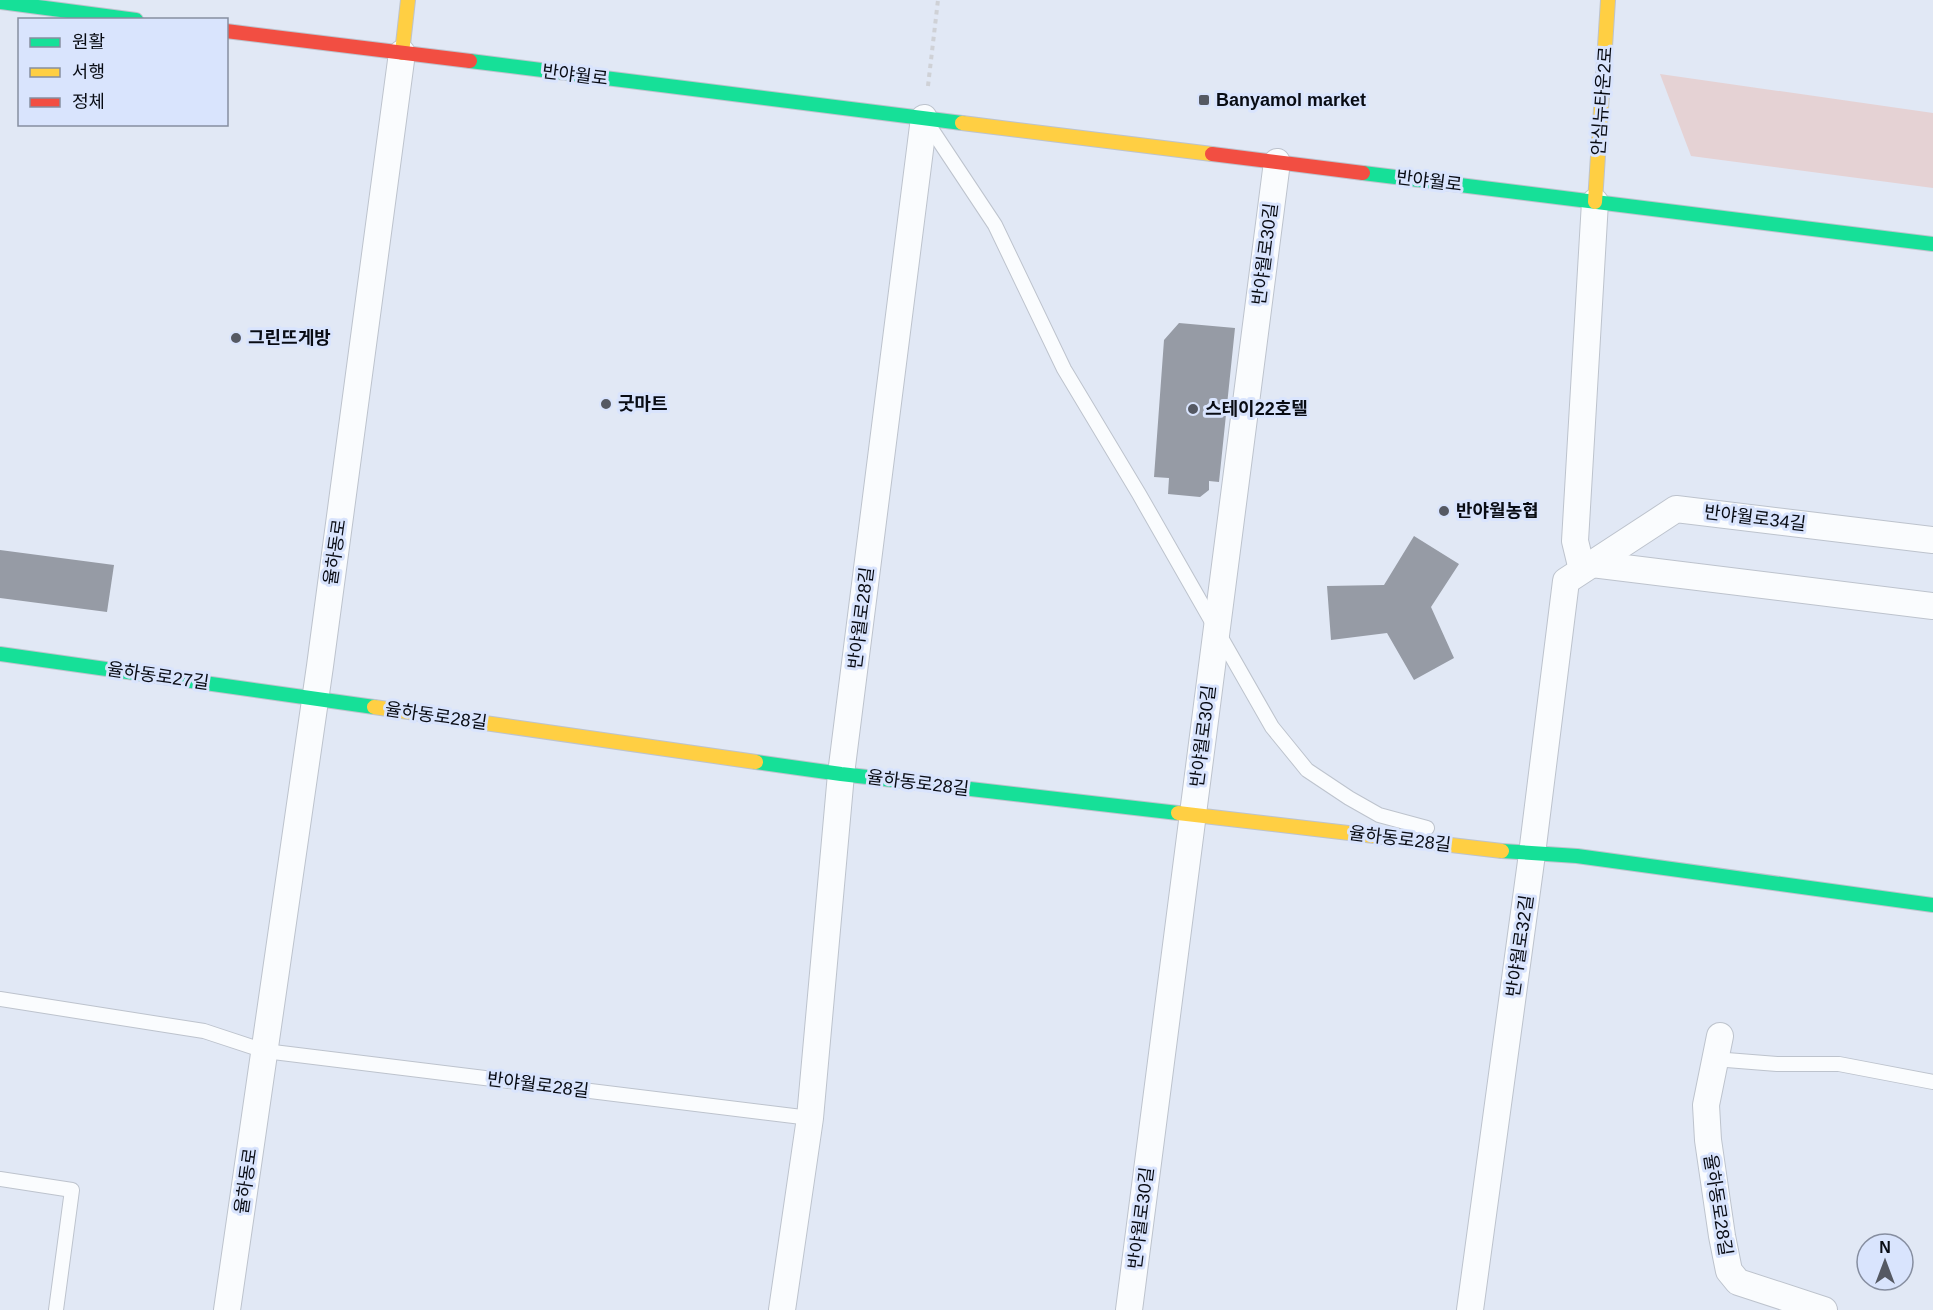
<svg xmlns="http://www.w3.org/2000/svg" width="1933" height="1310" font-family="Helvetica,'Noto Sans KR',sans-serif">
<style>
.green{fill:#e5d2d4}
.building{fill:#969ba5}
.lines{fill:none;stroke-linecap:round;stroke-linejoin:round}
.lane-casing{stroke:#bdc3cd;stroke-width:16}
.street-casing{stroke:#bdc3cd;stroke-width:28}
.fast-casing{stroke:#bdc3cd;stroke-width:16}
.slow-casing{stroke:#bdc3cd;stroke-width:16}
.jam-casing{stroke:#bdc3cd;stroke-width:16}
.path{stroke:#cfd1d6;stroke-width:4;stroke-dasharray:4.5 4.5;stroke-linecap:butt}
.lane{stroke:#fafcfe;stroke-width:14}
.street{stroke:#fafcfe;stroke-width:26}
.fast{stroke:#16e098;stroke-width:14}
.slow{stroke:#ffcf43;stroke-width:14}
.jam{stroke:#f24e42;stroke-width:14}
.poi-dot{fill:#555963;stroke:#d9e4fd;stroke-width:2}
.labels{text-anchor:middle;stroke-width:6;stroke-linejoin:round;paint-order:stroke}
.street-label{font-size:18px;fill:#090c14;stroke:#d9e4fd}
.poi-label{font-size:18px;font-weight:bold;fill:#090c14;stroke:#d9e4fd;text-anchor:start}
</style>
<rect width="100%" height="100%" fill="#e1e8f5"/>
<path class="green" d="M1660,74L1933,113V188L1691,156Z"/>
<g class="building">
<path d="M1179,323L1235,328L1219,482L1209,481V490L1200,497L1168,494L1169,478L1154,477L1164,340Z"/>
<path d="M1414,536L1459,564L1431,607L1454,658L1414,680L1387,633L1331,640L1327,586L1384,585Z"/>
<path d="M0,550L114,565L107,612L0,598Z"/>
</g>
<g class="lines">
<defs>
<g id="lane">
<path d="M926,121L995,225L1064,369L1139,494L1272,727L1307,770L1349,798L1379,815L1427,828"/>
<path d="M0,999L204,1031L265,1051L810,1118"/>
<path d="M1714,1059L1777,1064H1839L1933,1082"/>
<path d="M0,1179L72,1190L56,1310"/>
</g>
<g id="street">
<path d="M1592,564L1933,606"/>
<path d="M1582,570L1575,541L1595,202"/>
<path d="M1720,1036L1706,1105L1708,1140L1722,1236L1729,1271L1738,1282L1824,1310"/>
<path d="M227,1310L320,666L402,53"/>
<path d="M782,1310L810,1118L841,774L924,118"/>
<path d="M1129,1310L1277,162"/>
<path d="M1470,1310L1532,854L1566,581L1676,509L1933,540"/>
</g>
<g id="fast">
<path d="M0,2L136,20"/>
<path d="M470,61L962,123"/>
<path d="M1363,173L1933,244"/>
<path d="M0,654L374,707"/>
<path d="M756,762L841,774L1178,813"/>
<path d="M1502,851L1577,856L1933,905"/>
</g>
<g id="slow">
<path d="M402,53L408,0"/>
<path d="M962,123L1212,154"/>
<path d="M1595,202L1608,0"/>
<path d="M374,707L756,762"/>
<path d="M1178,813L1502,851"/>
</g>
<g id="jam">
<path d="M226,31L470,61"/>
<path d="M1212,154L1363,173"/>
</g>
</defs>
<use href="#lane" class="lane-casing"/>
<use href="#street" class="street-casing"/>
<use href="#fast" class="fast-casing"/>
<use href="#slow" class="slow-casing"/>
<use href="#jam" class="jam-casing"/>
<path class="path" d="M928,86L938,0"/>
<use href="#lane" class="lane"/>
<use href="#street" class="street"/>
<use href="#fast" class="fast"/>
<use href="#slow" class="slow"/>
<use href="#jam" class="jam"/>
</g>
<g class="poi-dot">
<rect x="1198" y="94" width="12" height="12" rx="3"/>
<circle cx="236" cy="338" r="6"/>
<circle cx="606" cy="404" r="6"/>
<circle cx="1193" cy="409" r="6"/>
<circle cx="1444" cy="511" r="6"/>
</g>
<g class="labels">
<g class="street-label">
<text transform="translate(575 75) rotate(7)" y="6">반야월로</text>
<text transform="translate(1602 101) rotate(-86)" y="6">안심뉴타운2로</text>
<text transform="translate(1429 181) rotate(7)" y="6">반야월로</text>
<text transform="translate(1265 254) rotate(-83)" y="6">반야월로30길</text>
<text transform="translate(1755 518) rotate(7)" y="6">반야월로34길</text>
<text transform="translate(335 552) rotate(-82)" y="6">율하동로</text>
<text transform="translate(861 618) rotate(-83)" y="6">반야월로28길</text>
<text transform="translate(158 676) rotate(8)" y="6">율하동로27길</text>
<text transform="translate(436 716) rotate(8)" y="6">율하동로28길</text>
<text transform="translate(1203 736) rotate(-83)" y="6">반야월로30길</text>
<text transform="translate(918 783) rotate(7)" y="6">율하동로28길</text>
<text transform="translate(1400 839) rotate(7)" y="6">율하동로28길</text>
<text transform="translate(1520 946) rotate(-82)" y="6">반야월로32길</text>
<text transform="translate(538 1085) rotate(7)" y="6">반야월로28길</text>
<text transform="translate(246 1181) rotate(-82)" y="6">율하동로</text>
<text transform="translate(1718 1205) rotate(81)" y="6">율하동로28길</text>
<text transform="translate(1141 1218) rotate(-83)" y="6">반야월로30길</text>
</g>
<g class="poi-label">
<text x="1216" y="106">Banyamol market</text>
<text x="248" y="344">그린뜨게방</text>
<text x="618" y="410">굿마트</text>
<text x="1205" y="415">스테이22호텔</text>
<text x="1456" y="517">반야월농협</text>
</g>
</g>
<rect x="18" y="18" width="210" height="108" fill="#d9e4fd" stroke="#868ea0" stroke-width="1.5"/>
<rect x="30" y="38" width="30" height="9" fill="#16e098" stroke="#868ea0" stroke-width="1.5"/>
<text x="72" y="48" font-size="18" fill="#090c14">원활</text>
<rect x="30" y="68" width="30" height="9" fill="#ffcf43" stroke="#868ea0" stroke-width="1.5"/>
<text x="72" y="78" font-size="18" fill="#090c14">서행</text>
<rect x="30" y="98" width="30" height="9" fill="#f24e42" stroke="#868ea0" stroke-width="1.5"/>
<text x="72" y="108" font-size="18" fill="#090c14">정체</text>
<g transform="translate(1885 1262)"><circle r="28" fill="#d9e4fd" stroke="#868ea0" stroke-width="1.5"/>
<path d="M0-4.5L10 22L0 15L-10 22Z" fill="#555963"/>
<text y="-9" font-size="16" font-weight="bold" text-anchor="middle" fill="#090c14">N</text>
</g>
</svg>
